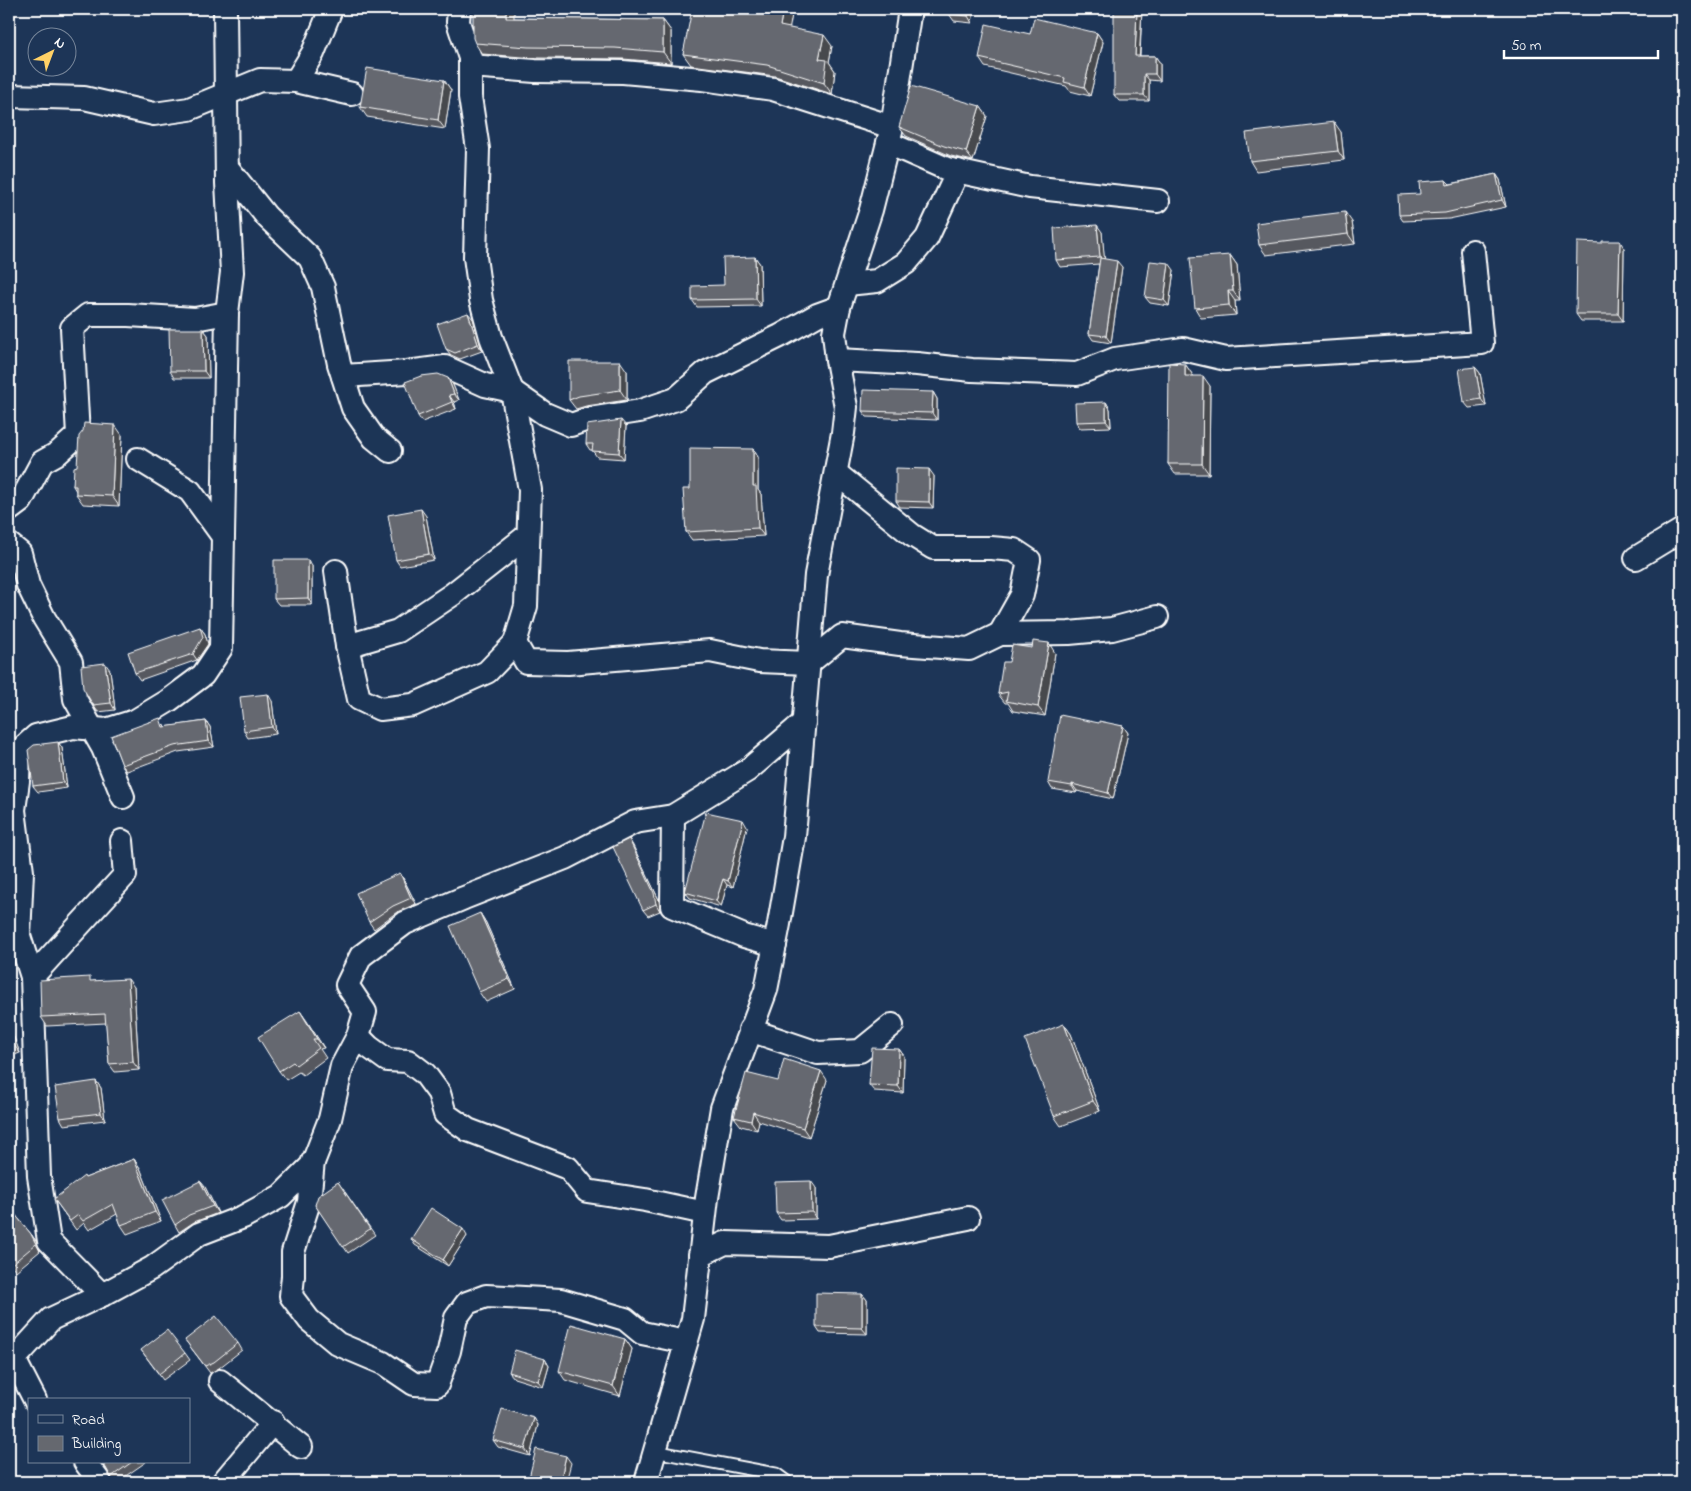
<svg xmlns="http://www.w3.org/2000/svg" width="1691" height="1491" font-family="'Indie Flower',sans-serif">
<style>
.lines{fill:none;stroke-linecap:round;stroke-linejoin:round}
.lane-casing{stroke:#fff;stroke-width:15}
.street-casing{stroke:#fff;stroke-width:26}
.lane{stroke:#1d3557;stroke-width:11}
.street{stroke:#1d3557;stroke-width:22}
.wall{fill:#57595f;stroke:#fff}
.shaded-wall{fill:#47494e;stroke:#fff}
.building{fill:#65686f;stroke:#fff}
</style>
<rect width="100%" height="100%" fill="#1d3557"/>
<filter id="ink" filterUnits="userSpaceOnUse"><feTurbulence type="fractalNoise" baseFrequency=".02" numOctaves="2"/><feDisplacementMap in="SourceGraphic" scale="10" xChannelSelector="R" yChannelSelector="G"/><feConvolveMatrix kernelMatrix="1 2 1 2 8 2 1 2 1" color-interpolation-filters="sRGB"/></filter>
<g filter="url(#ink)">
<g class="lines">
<defs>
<path id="lane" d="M654,1451L776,1474L787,1482"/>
<g id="street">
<path d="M459,9L458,22L470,58V97L478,149L475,257L481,300L491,337L512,391L530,490L526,606L515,643L526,662L568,663L710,651L759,661L809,663L842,636L900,644L969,649L1000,634L1069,633L1112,629L1157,617"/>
<path d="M470,66L535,71L623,72L702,79L773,89L892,127"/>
<path d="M296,81L313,53L331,9"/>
<path d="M9,96L84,98L154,114L189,109L260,80L296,81L352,94"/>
<path d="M888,143L947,169L1030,187L1158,201"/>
<path d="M227,167L267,217L310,258L323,287L339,364L353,408L374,438L390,451"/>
<path d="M847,284L877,281L906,263L927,238L958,171"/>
<path d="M837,360L917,364L972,370L1077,374L1115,359L1183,349L1226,359L1482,343L1473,251"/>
<path d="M343,376L407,372L445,367L485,385L512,391L545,414L571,425L588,419L640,411L676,399L705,373L780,336L817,315L839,307"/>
<path d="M138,459L190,491L222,535"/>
<path d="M836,473L912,535L933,548H991L1014,550L1029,560L1022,595L1000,634"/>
<path d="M9,510L21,501L42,462L58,453L78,435L72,328L88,315H128L195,319L227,313"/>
<path d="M9,544L20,553L28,585L44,618L71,662L75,699L103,748L123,797"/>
<path d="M1636,558L1682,530"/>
<path d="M336,571L347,646L359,699L380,709L413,705L487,672L515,643"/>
<path d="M347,646L398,631L453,594L528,535"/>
<path d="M673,816L672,906L744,936L775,945"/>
<path d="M32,977L125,875L122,841"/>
<path d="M750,1030L818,1053L860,1051L892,1025"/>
<path d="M358,1036L369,1047L387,1060L408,1061L425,1074L439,1093L445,1114L468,1130L568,1168L587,1191L645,1200L705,1213"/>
<path d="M313,1161L309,1202L293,1252V1276L291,1296L309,1320L338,1344L383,1363L414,1384L437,1385L449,1351L456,1318L467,1303L486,1296L561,1300L625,1319L642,1333L686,1342"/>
<path d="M700,1255L725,1243L829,1246L968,1218"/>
<path d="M102,1295L49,1241L39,1176L32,977L19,936L22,872L14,810L18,781L19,751L36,736L73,727L106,730L135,721L168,701L203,675L221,648L227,313L232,272L227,183L225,9"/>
<path d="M14,1359L35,1400"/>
<path d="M9,1365L51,1319L102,1295L152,1268L199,1234L243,1217L281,1196L312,1165L330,1119L342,1066L358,1036L365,1012L347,985L361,956L405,923L464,898L565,858L635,822L673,816L748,770L804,722"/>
<path d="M220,1381L301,1447"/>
<path d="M85,1462L100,1482"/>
<path d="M223,1482L273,1422"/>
<path d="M646,1482L693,1319L707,1198L722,1108L766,990L779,924L794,837L816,575L843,433L846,407L837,360L834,333L839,307L871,210L892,127L910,9"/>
</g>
</defs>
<use href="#lane" class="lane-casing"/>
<use href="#street" class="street-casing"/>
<use href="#lane" class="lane"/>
<use href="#street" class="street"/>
</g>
<g class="wall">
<path d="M697,9H793L789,28L832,46L829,62L835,71L832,94L775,76L691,65L683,54Z"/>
<path d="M870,9H881L880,12Z"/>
<path d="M974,9L972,23L954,21L949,14Z"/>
<path d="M1142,9L1140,56H1155L1160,63V81L1149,80V101H1119L1114,95Z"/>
<path d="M514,18L663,20L671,31V63L623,59L536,58L482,54L475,43Z"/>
<path d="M1097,33L1103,42L1090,96L1070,91L1066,86L985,67L979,58L1030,34Z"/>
<path d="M444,80L451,90L445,129L367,117L360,107Z"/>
<path d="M980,106L987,116L973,161L951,156L906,136L899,127Z"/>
<path d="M1341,132L1344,160L1256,171L1250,161Z"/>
<path d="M1496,174L1500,180L1506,207L1449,219L1403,221L1399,215L1420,194L1446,180L1450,184Z"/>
<path d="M1352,222L1355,244L1266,255L1259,245Z"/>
<path d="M1102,232L1104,259L1122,267L1111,343L1093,340L1089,334L1099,264L1060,267L1056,260Z"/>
<path d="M1624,248L1623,321H1581L1576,314Z"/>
<path d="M1230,255L1237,265L1240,301H1235L1236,315L1201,318L1195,308Z"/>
<path d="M755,257L760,264L761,306L697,307L692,300L724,285Z"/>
<path d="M1174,270L1169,306L1150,303L1145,297Z"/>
<path d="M473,319L482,351L460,359L451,355L446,349Z"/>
<path d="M203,329L208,335L209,378H174L170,371Z"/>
<path d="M1185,364L1192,374V376L1210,386L1209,474H1175L1168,464Z"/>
<path d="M1475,367L1480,373L1486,406L1469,408L1464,402Z"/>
<path d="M627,371V400L586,406L576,409L569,400Z"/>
<path d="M448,378L453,385L459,400L454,402L456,409L422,422L418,416Z"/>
<path d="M933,392L937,399V420L867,417L862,411Z"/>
<path d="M1106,402L1110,409L1111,427L1080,428L1076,422Z"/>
<path d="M626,426L624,459L597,457L592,450H590L586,444Z"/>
<path d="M122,435L119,506L83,504L76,494V491L73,486L77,466Z"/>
<path d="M753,449L758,457V490L761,494L764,536L692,540L686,532L690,489Z"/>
<path d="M934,476L933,508L900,507L896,501Z"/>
<path d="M426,516L434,560L400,566L396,560Z"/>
<path d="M312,566V605H279L274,599Z"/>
<path d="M200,627L205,634L208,644L197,660L140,680L135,673Z"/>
<path d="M1055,653L1045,716L1013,711L1008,703H1005L998,694L1009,662Z"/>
<path d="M110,670L115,710L98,712L93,705Z"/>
<path d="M272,701L276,734L248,738L244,731Z"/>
<path d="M206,721L210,727L214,747L178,752L127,771L122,765L164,724L165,727Z"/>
<path d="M1099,723L1123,726L1128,733L1113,799L1077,791L1076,793L1052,789L1048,782Z"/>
<path d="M58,742L62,748L67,788L38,792L33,786Z"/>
<path d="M747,827L733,887L727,885L721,907L690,898L685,892Z"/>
<path d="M629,839L633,846L659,900L660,911L648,916L643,910Z"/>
<path d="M400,873L404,880L416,904L397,912L374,929L369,922Z"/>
<path d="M480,913L486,923L515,989L486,1002L479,992Z"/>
<path d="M93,981L134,987L139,1070L115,1072L109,1064L106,1023L47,1026L41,1017Z"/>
<path d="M300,1011L324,1048L320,1049L326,1058L303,1075L299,1072L286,1080L279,1071Z"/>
<path d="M1064,1024L1071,1034L1100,1111L1061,1126L1054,1116Z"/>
<path d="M9,1025L20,1053L9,1057Z"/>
<path d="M899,1049L904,1056L903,1093L874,1091L869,1085Z"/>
<path d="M827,1080L809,1137L759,1121L757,1130L741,1126L734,1117L778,1081Z"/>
<path d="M96,1081L101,1088L105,1120L64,1125L60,1118Z"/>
<path d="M134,1159L140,1168L161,1221L127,1234L121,1225L117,1214L89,1230L84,1223L76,1230L54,1199L85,1178Z"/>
<path d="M200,1181L205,1187L218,1213L194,1222L179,1232L175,1225Z"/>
<path d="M338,1182L375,1235L348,1253L315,1205Z"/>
<path d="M816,1188V1219L781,1220L776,1213Z"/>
<path d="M9,1207L31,1234L36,1241L40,1251L16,1271L9,1262Z"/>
<path d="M467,1236L448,1266L415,1245L411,1239Z"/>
<path d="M862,1294L867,1300V1334L820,1333L816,1327Z"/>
<path d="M625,1339L632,1349L620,1396L565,1380L559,1371Z"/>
<path d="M185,1340L238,1343L242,1350L219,1368L210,1373Z"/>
<path d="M141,1350L185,1353L190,1360L163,1380Z"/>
<path d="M545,1359L549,1366L543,1387L514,1378L509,1372Z"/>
<path d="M534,1418L538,1425L530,1456L498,1447L493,1440Z"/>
<path d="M102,1462H146L117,1482H114L107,1469Z"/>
</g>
<g class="shaded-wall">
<path d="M506,9H514V29L506,18Z"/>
<path d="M783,9H793L788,37L780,26Z"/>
<path d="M969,9H974L972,23L968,16Z"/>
<path d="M1137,9H1142L1139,63L1135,56Z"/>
<path d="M663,20L671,31V63L663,52Z"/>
<path d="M1097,33L1103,42L1090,96L1084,87Z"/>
<path d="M824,35L832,46L829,62L835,71L832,94L824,83L819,59Z"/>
<path d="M1155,56L1160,63V81L1155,74Z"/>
<path d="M1144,74L1149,80V101L1144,95Z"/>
<path d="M444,80L451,90L445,129L438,120Z"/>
<path d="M980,106L987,116L973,161L966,152Z"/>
<path d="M1334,122L1341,132L1344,160L1338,151Z"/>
<path d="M1496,174L1500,180L1506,207L1502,200Z"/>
<path d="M1345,212L1352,222L1355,244L1348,234Z"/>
<path d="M1097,225L1102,232L1105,264L1100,257Z"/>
<path d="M1620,241L1624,248L1623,321L1618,314Z"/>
<path d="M1230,255L1237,265L1240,301L1233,291Z"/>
<path d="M755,257L760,264L761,306L756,299Z"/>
<path d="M1117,261L1122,267L1111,343L1106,336Z"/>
<path d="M1169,263L1174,270L1169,306L1164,300Z"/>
<path d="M1228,291L1235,301L1236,315L1229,305Z"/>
<path d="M468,313L473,319L482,351L478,344Z"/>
<path d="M203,329L208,335L209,378L204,371Z"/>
<path d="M620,361L627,371V400L620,390Z"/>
<path d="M1185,364L1192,374V385L1185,376Z"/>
<path d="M1475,367L1480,373L1486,406L1481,399Z"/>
<path d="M1203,376L1210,386L1209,474L1202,464Z"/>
<path d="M448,378L453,385L459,400L454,394Z"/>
<path d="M933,392L937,399V420L932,413Z"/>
<path d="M449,395L454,402L456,409L452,402Z"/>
<path d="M1106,402L1110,409L1111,427L1106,421Z"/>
<path d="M621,420L626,426L624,459L619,453Z"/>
<path d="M115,425L122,435L119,506L112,496Z"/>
<path d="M753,449L758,457V490L761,494L764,536L758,528L753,486Z"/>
<path d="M929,469L934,476L933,508L929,502Z"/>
<path d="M421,509L426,516L434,560L429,554Z"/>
<path d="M308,560L312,566V605L308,598Z"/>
<path d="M200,627L205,634L208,644L197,660L193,654Z"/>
<path d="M1049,643L1055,653L1045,716L1038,707Z"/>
<path d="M105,663L110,670L115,710L111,703Z"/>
<path d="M268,694L272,701L276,734L272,727Z"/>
<path d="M206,721L210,727L214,747L209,741Z"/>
<path d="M1123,726L1128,733L1113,799L1108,793Z"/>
<path d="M58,742L62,748L67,788L63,782Z"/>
<path d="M1072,784L1077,791L1076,793L1072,786Z"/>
<path d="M743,820L747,827L733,887L728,881Z"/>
<path d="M629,839L633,846L659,900L660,911L656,904Z"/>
<path d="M400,873L404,880L416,904L411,898Z"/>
<path d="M723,879L727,885L721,907L716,901Z"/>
<path d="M480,913L486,923L515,989L509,979Z"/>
<path d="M128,979L134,987L139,1070L133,1062Z"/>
<path d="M300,1011L307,1021L324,1048L317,1039Z"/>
<path d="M1064,1024L1071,1034L1100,1111L1093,1101Z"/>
<path d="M9,1025L20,1053L14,1045L9,1031Z"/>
<path d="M899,1049L904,1056L903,1093L898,1086Z"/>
<path d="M821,1071L827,1080L809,1137L803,1128Z"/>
<path d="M96,1081L101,1088L105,1120L101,1113Z"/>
<path d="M753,1112L759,1121L757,1130L751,1121Z"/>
<path d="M134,1159L140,1168L161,1221L155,1212Z"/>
<path d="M200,1181L205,1187L218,1213L213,1206Z"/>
<path d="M811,1181L816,1188V1219L812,1212Z"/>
<path d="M463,1229L467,1236L448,1266L443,1260Z"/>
<path d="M31,1234L36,1241L40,1251L36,1244Z"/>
<path d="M862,1294L867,1300V1334L862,1328Z"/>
<path d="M625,1339L632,1349L620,1396L613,1386Z"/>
<path d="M545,1359L549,1366L543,1387L538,1381Z"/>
<path d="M534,1418L538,1425L530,1456L525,1449Z"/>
<path d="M566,1456L571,1463L566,1482H560Z"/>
</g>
<g class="building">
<path d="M473,9H506V18L663,20V52L615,48L528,47L475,43L473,38Z"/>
<path d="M692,9L697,10V9H783L780,26L824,35L819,59L827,60L824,83L767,65L683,54Z"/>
<path d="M950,9H969L968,16L949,14Z"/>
<path d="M1114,9H1137L1135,56H1155V74H1144V95H1114Z"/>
<path d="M1034,18L1097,33L1084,87L1064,82L1065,78L979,58L986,24L1030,34Z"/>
<path d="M367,68L444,80L438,120L360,107Z"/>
<path d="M911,86L980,106L966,152L944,146L899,127Z"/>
<path d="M1334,122L1338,151L1250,161L1246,133Z"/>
<path d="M1496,174L1502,200L1445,213L1399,215L1398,195L1420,194L1419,182L1446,180L1447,185Z"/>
<path d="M1345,212L1348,234L1259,245L1256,223Z"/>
<path d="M1097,225L1100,257L1056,260L1054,228Z"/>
<path d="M1602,241H1620L1618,314H1576L1577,242L1602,243Z"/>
<path d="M1230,255L1233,291H1228L1229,305L1195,308L1190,258Z"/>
<path d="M755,257L756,299L692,300V286L724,285L723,258Z"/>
<path d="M1100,258L1117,261L1106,336L1089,334Z"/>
<path d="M1150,261L1169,263L1164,300L1145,297Z"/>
<path d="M468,313L478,344L455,353L446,349L437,324Z"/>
<path d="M169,329H203L204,371H170Z"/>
<path d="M569,361H620V390L579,396L569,400Z"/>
<path d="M1169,363L1185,364V376H1203L1202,464H1168Z"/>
<path d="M1475,367L1481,399L1464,402L1459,369Z"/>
<path d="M438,374L448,378L454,394L449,395L452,402L418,416L405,382L421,376Z"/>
<path d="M863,390L933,392L932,413L862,411Z"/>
<path d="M1106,402V421L1076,422L1075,403Z"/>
<path d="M621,420L619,453L592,451L593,444H586L587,425Z"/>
<path d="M84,423L115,425L112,496L76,494V486H73L74,467L77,466L79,436L83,431Z"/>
<path d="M690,448L753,449V486H756L758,528L686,532L683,489H690Z"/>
<path d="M896,468L929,469V502L896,501Z"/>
<path d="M421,509L429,554L396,560L388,515Z"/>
<path d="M274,560H308V598L274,599Z"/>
<path d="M200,627L203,637L193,654L135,673L128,652Z"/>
<path d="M1033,641L1049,643L1038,707L1006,701L1008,692L998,694L1003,662H1009L1012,645L1032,648Z"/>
<path d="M105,663L111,703L93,705L83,688L81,666Z"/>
<path d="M268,694L272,727L244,731L240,697Z"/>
<path d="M1060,715L1099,723V721L1123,726L1108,793L1072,784V786L1048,782Z"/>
<path d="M160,718L163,727L206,721L209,741L174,746L122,765L111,736Z"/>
<path d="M58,742L63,782L33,786L28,750L34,745Z"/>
<path d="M706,812L743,820L728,881L723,879L716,901L685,892Z"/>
<path d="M629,839L654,893L656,904L643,910L613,847Z"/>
<path d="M400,873L411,898L393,906L369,922L356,893Z"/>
<path d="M480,913L509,979L479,992L450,926Z"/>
<path d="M90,977V981L128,979L133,1062L109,1064L105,1014L41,1017L40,980Z"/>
<path d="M300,1011L317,1039H313L319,1048L296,1065L293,1062L279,1071L258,1037Z"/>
<path d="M1064,1024L1093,1101L1054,1116L1025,1039Z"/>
<path d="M9,1031L14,1045L9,1047Z"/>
<path d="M872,1048L899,1049L898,1086L869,1085Z"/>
<path d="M784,1059L821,1071L803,1128L753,1112L751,1121L734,1117L746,1073L778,1081Z"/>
<path d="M96,1081L101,1113L60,1118L55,1087Z"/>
<path d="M134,1159L155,1212L121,1225L113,1204L83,1221L78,1215L70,1221L54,1199L84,1176L85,1178Z"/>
<path d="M200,1181L213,1206L189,1215L175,1225L162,1200Z"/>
<path d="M811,1181L812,1212L776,1213L775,1182Z"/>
<path d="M338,1182L370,1229L343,1247L315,1205L318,1196Z"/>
<path d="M9,1207L31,1234L36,1244L12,1264L9,1261Z"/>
<path d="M431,1208L463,1229L443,1260L411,1239Z"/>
<path d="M816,1293L862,1294V1328L816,1327Z"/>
<path d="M216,1316L238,1343L214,1362L205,1366L185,1340Z"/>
<path d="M571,1324L625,1339L613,1386L559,1371Z"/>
<path d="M167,1330L185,1353L159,1374L141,1350Z"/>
<path d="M515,1350L545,1359L538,1381L509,1372Z"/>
<path d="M502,1409L534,1418L525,1449L493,1440Z"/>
<path d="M536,1449L566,1456L560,1482H528Z"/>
<path d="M102,1462H132L111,1477L106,1468Z"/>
</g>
</g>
<rect width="1691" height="1491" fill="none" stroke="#1d3557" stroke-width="30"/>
<rect x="15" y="15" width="1661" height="1461" fill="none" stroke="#fff" stroke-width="2" filter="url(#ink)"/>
<rect x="28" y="1398" width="162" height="65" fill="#1d3557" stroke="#77869a"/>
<rect x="38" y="1415" width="25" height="8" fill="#1d3557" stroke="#77869a"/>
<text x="72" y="1424" font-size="15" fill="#ffffff">Road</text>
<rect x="38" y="1436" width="25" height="15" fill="#65686f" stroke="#77869a"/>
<text x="72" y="1448" font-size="15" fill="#ffffff">Building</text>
<g transform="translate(52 52) rotate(42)"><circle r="24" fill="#1d3557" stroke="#77869a"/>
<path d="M0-4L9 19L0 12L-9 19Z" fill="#ffd166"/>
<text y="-8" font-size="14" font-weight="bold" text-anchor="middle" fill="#ffffff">N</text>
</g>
<path d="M1504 50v8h154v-8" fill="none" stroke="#ffffff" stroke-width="2.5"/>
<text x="1511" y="50" font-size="15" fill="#ffffff" stroke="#1d3557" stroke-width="4" paint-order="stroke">50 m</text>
</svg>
